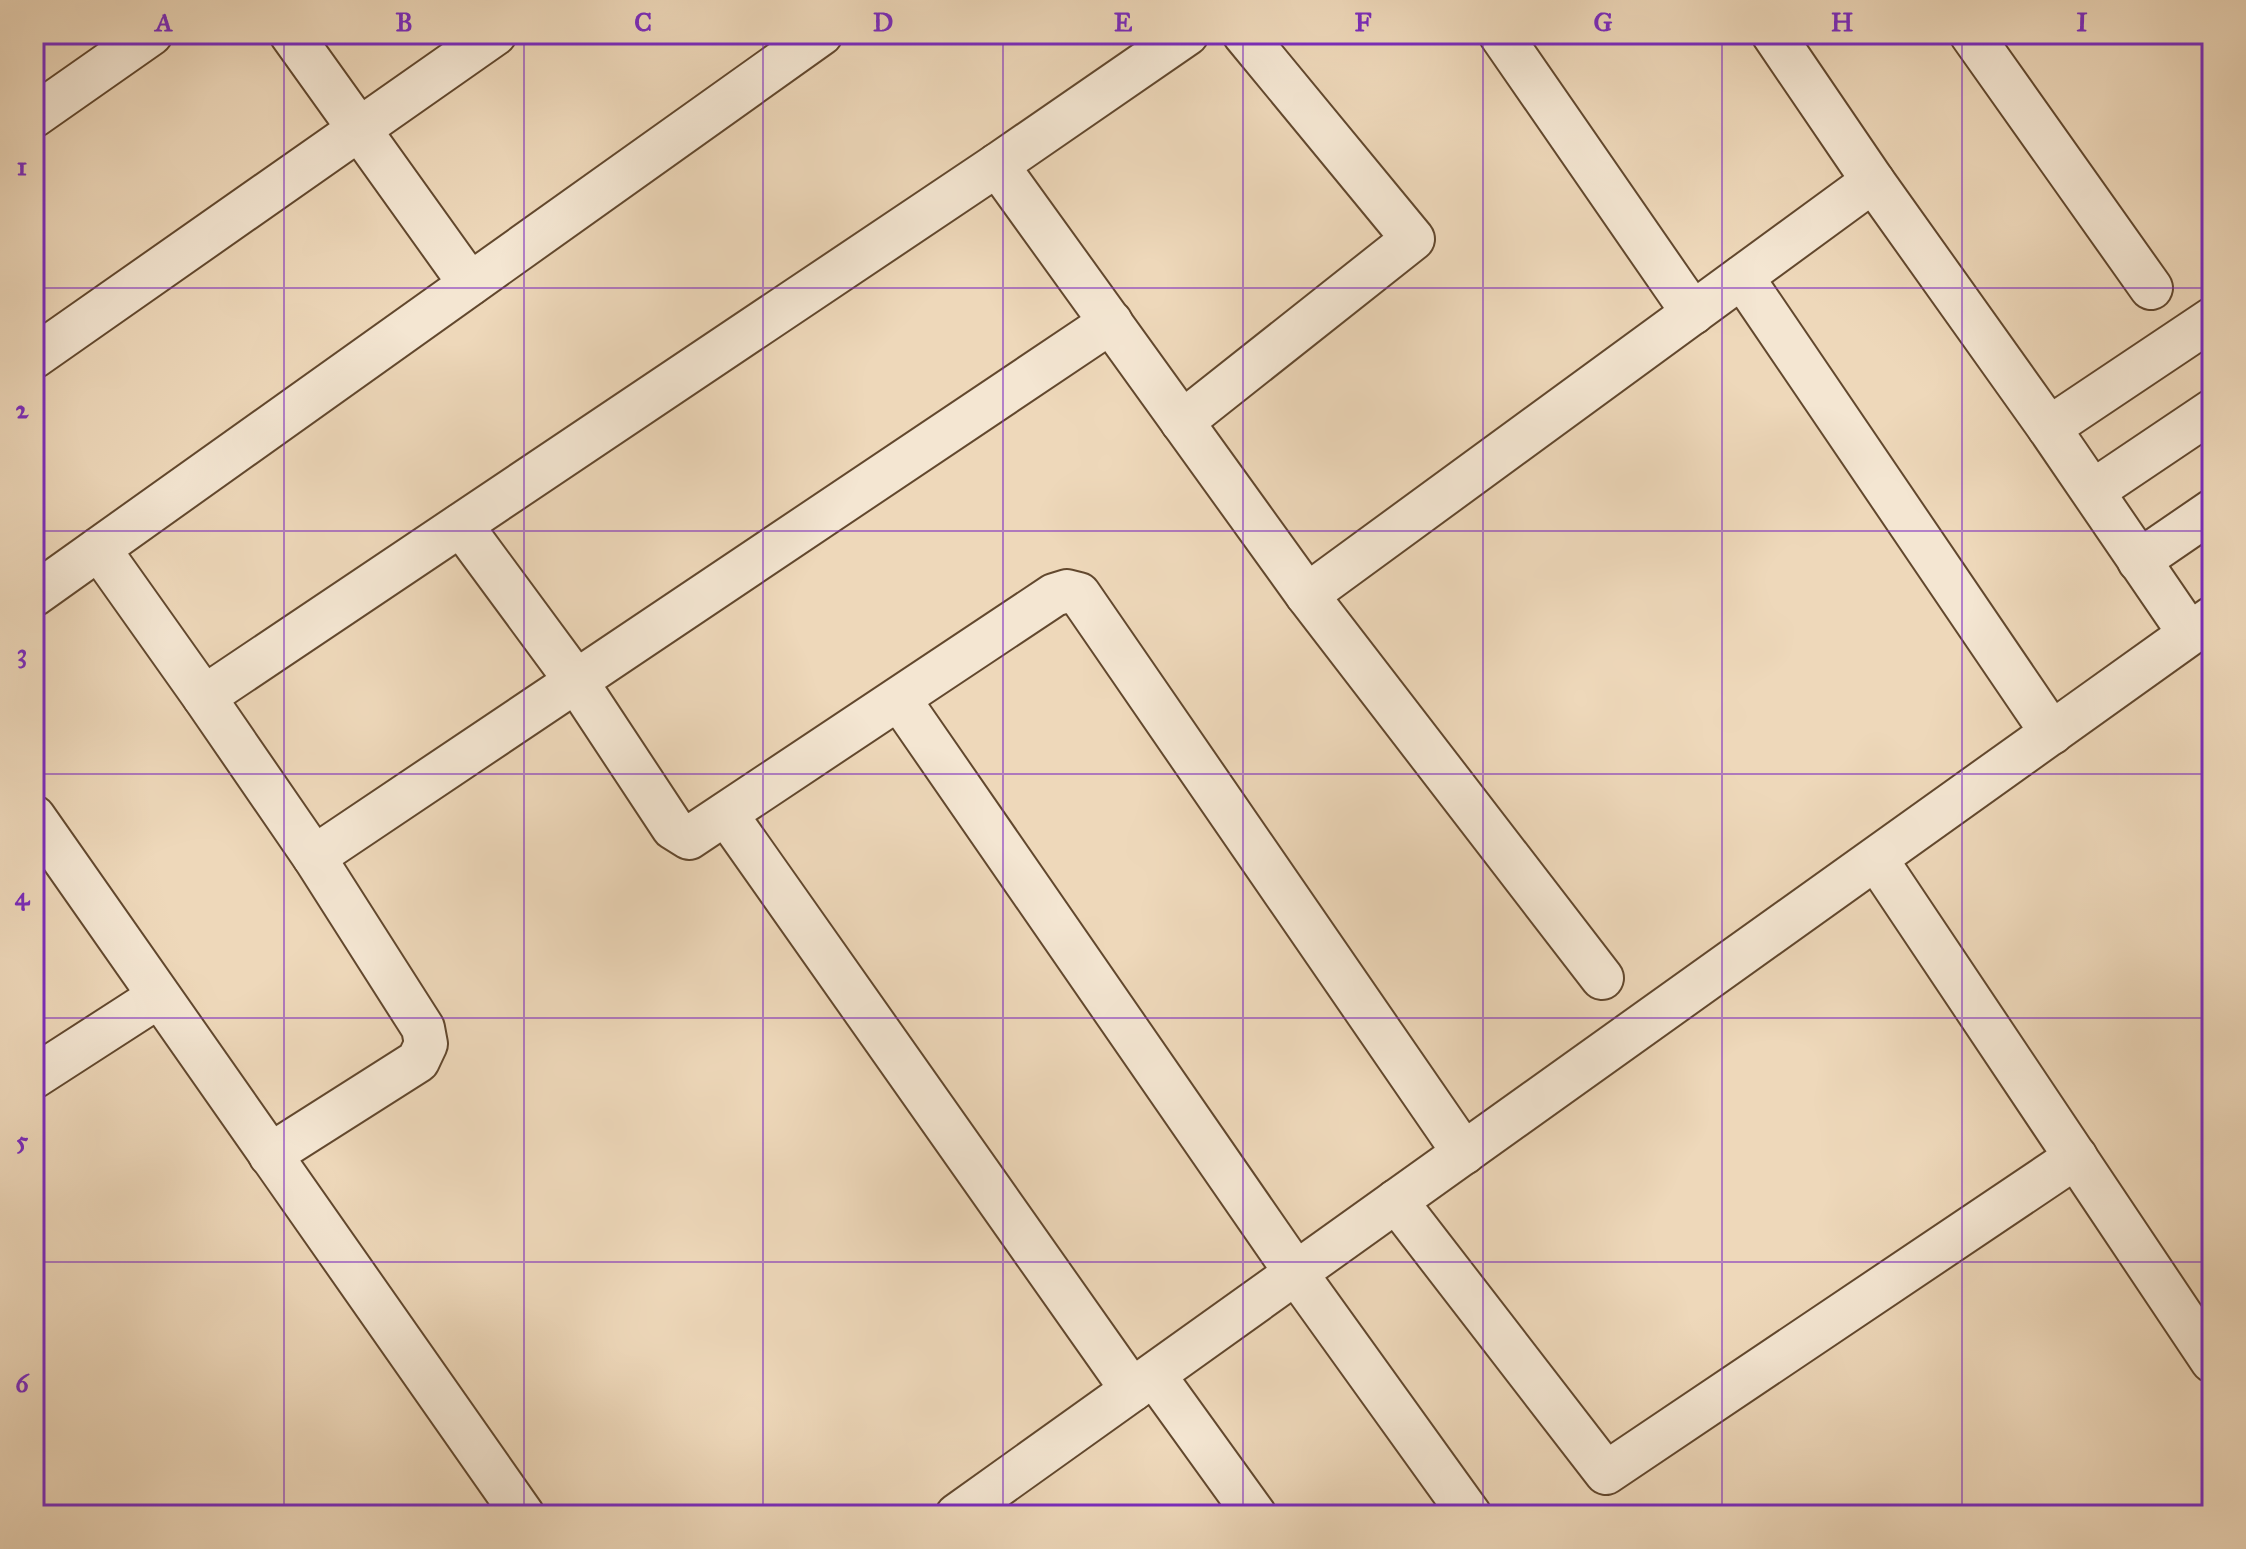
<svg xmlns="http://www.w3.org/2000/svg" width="2246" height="1549" font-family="'IM FELL Great Primer',serif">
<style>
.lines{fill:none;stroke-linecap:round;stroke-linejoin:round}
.minor-casing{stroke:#62482e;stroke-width:46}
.minor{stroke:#f4e6d2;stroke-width:42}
.grid{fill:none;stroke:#7b2cbf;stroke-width:2;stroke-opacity:0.55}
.neatline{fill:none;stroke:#7b2cbf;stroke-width:3}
.grid-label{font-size:26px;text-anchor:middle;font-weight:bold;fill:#7b2cbf}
</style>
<rect width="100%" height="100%" fill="#eed8ba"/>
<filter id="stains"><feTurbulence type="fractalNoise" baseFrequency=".0025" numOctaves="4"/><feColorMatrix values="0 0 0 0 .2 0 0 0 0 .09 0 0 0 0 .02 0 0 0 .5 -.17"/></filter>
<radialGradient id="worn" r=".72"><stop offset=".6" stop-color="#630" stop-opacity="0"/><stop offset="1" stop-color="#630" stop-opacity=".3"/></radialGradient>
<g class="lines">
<defs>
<g id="minor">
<path d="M291,34L470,284"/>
<path d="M1500,34L1693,313"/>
<path d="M1773,34L1873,181L2049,428L2189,633"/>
<path d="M1971,34L2151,288"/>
<path d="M34,116L151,34"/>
<path d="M997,165L1307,595L1602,978"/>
<path d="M1742,277L2052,733"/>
<path d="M34,357L495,34"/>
<path d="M1182,422L1413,239L1244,34"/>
<path d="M2049,428L2212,319"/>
<path d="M2093,491L2212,411"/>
<path d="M461,525L576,681L673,828L689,838L1054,595L1067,591L1079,594L1464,1153"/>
<path d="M99,549L204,697L314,857L423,1028L426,1044L418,1061L270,1155"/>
<path d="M2139,561L2212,511"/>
<path d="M34,595L821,34"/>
<path d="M1307,595L1873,181"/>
<path d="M204,697L997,165L1187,34"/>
<path d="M899,699L1296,1273L1470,1515"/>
<path d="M726,814L1132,1390"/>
<path d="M34,817L523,1515"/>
<path d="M314,857L1111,322"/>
<path d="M1876,859L2212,1361"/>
<path d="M34,1077L158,997"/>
<path d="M1396,1201L1606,1473L2076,1157"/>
<path d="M1154,1375L1255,1515"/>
<path d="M957,1515L2212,618"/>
</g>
</defs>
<use href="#minor" class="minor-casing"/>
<use href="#minor" class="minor"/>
</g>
<path class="grid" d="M284,34V1515M524,34V1515M763,34V1515M1003,34V1515M1243,34V1515M1483,34V1515M1722,34V1515M1962,34V1515M34,288H2212M34,531H2212M34,774H2212M34,1018H2212M34,1262H2212"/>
<rect width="2246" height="1549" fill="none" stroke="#eed8ba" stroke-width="88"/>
<rect x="44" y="44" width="2158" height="1461" class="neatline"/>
<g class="grid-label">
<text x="164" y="31">A</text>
<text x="404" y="31">B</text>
<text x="643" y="31">C</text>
<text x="883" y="31">D</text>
<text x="1123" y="31">E</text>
<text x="1363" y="31">F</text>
<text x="1603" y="31">G</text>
<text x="1842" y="31">H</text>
<text x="2082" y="31">I</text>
<text x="22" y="175">1</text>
<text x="22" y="418">2</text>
<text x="22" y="662">3</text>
<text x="22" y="905">4</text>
<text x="22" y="1149">5</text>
<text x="22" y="1392">6</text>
</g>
<rect width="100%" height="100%" filter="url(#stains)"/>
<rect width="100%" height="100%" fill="url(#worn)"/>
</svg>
